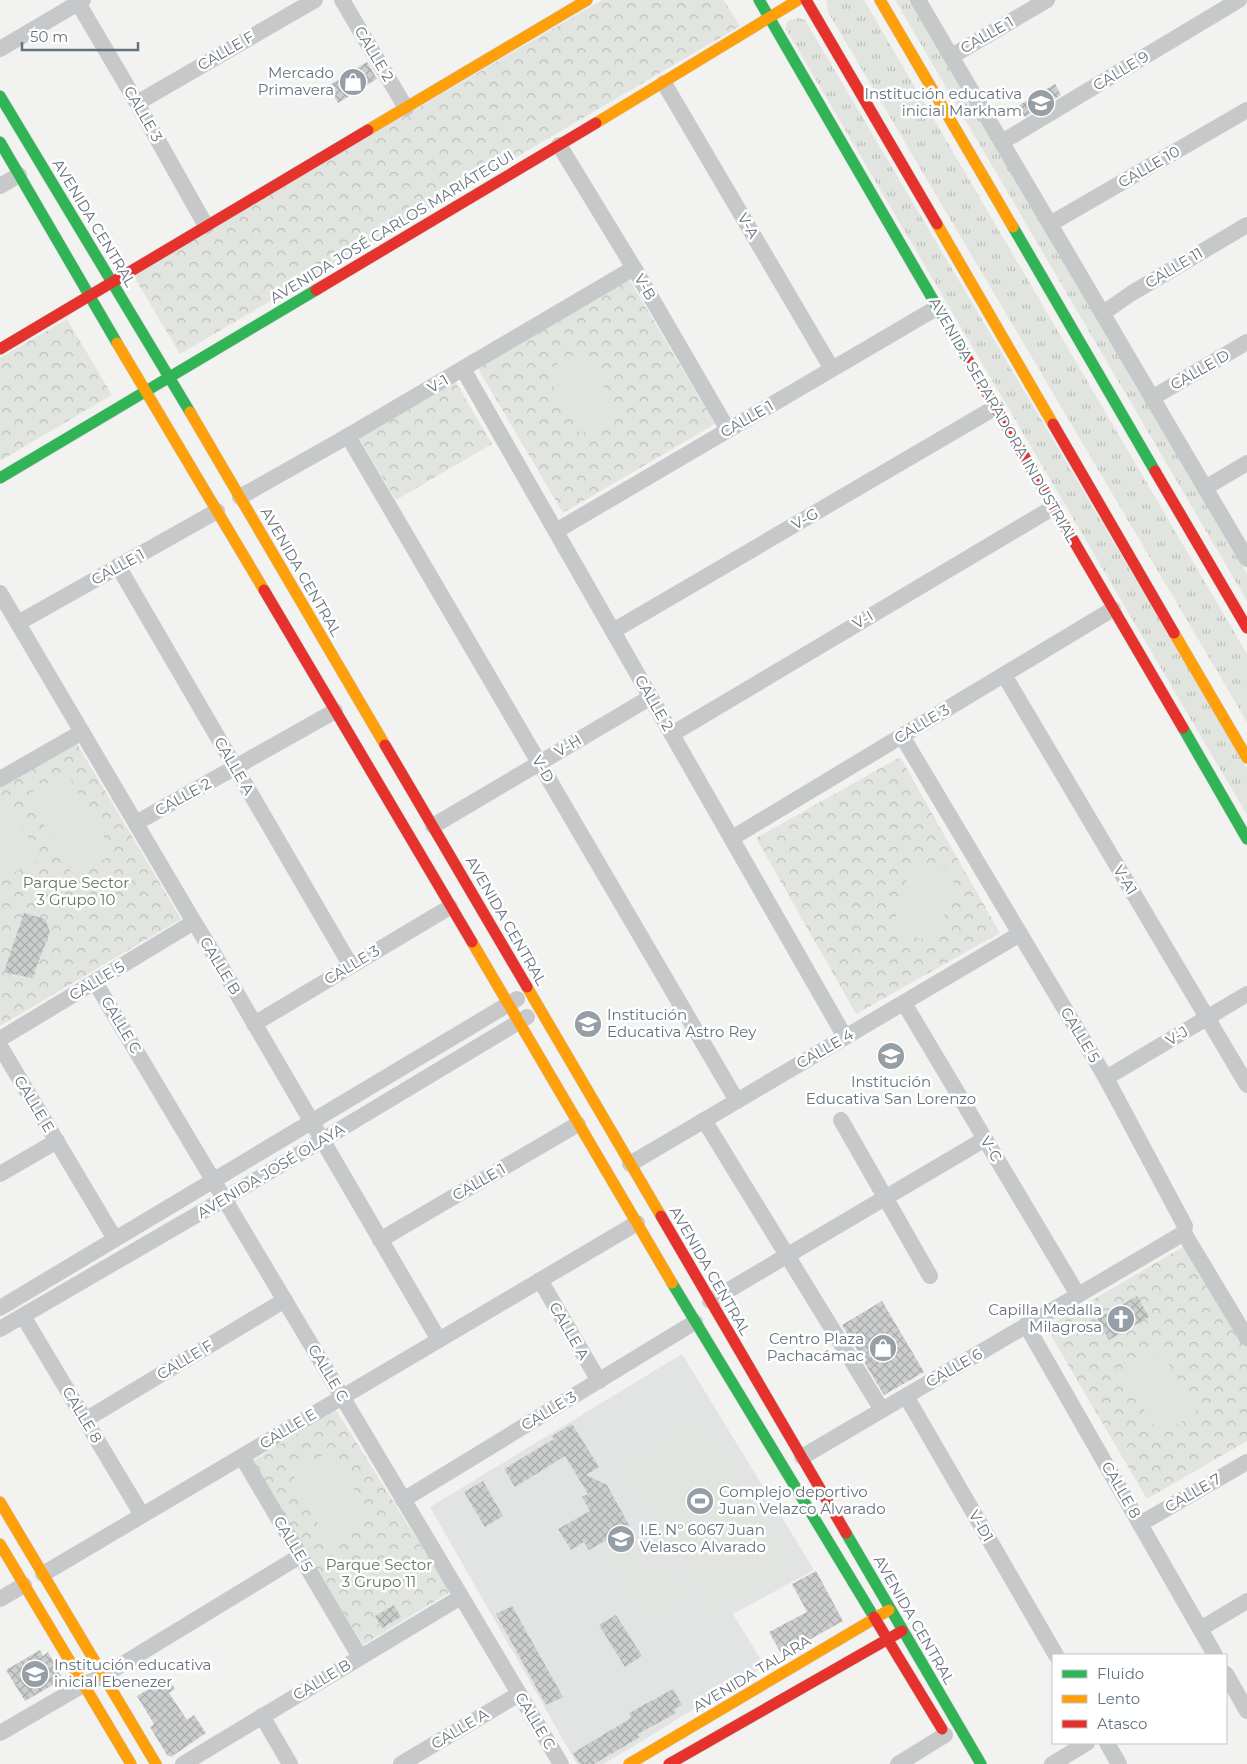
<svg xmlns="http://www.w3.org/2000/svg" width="1247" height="1764" font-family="Montserrat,sans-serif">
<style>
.built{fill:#e2e4e3}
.grass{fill:url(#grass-tufts)}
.park{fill:url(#park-crowns)}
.pitch{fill:#e2e5df}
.building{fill:url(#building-cross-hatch)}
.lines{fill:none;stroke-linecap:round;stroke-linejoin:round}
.fast-casing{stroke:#cecfcf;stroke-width:12}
.slow-casing{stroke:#cecfcf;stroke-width:12}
.jam-casing{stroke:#cecfcf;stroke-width:12}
.street{stroke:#c7c8c9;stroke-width:16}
.fast{stroke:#30b455;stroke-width:11}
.slow{stroke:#ff9f0a;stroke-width:11}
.jam{stroke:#e5322d;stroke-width:11}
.labels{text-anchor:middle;stroke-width:5;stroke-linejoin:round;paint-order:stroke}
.street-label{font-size:15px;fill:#65727e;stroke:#fff}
.poi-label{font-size:15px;fill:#65727e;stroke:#fff;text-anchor:end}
.park-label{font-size:15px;fill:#667663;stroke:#fff}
</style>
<defs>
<pattern id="grass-tufts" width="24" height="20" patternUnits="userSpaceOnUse" patternTransform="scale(1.25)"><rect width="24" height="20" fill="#e2e5df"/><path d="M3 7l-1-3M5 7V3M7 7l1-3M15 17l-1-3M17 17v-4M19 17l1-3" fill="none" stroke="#bbbeba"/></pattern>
<pattern id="park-crowns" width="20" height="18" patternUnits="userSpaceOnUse" patternTransform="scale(1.25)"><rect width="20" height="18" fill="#e2e5df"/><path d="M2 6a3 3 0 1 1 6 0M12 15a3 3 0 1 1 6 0" fill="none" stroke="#bbbeba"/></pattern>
<pattern id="building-cross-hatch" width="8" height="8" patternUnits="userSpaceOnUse" patternTransform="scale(1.25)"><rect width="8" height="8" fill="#cccdcd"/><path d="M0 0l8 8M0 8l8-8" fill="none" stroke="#a9abac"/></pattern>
</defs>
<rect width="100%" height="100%" fill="#f2f3f1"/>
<path class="built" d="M682,1354L814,1570L733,1614L765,1666L604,1764H577L430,1507Z"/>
<g class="grass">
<path d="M826,0H864L1247,654V722L828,12Z"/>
<path d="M895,0H910L1247,574V601Z"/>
<path d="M799,18L805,20L1247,768V815L786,29V24L789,20Z"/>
</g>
<g class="park">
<path d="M602,0H724L740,26L180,354L133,275Z"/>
<path d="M629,279L715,424L563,513L477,367Z"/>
<path d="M67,319L112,395L0,461V358Z"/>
<path d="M455,381L492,444L396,500L359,438Z"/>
<path d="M76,742L181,919L0,1026V787Z"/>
<path d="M900,757L1000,933L856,1014L756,838Z"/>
<path d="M1188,1244L1247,1345V1441L1147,1499L1046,1327Z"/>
<path d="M336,1410L450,1592L363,1645L251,1462Z"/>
</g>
<g class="pitch">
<path d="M582,350L619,413L581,434L545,371Z"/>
<path d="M66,772L114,854L74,877L27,795Z"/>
<path d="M7,799L40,859L4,878L0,870V803Z"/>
<path d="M912,861L956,873L937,943L892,931Z"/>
<path d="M1161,1350L1197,1413L1159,1435L1122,1372Z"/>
<path d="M702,1419L730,1467L651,1513L623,1464Z"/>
<path d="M334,1450L370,1520L327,1542L291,1471Z"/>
<path d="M732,1469L760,1518L681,1563L653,1514Z"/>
<path d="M763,1518L791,1567L712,1612L683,1564Z"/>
<path d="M646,1536L657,1555L620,1575L610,1557Z"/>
<path d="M662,1561L672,1579L635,1599L625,1581Z"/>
<path d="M676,1585L687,1603L650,1623L639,1605Z"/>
</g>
<g class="building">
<path d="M367,62L377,79L338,103L328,86Z"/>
<path d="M1055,84L1061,95L1025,117L1018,106Z"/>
<path d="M24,913L45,919L50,932L32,978L4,972Z"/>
<path d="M1137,1296L1149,1317L1109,1340L1097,1319Z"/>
<path d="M882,1301L924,1372L884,1395L842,1325Z"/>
<path d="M572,1424L599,1467L586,1475L607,1485L630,1527L589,1550L584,1542L571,1550L558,1529L590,1511L582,1497L588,1494L565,1456L515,1487L504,1469L554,1439L552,1436Z"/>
<path d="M483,1481L503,1516L485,1527L464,1492Z"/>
<path d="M816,1571L843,1621L782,1655L769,1632L807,1612L792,1584Z"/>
<path d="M394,1605L401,1617L382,1628L375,1616Z"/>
<path d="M512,1606L563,1697L546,1705L496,1614Z"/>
<path d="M616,1615L642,1656L625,1667L599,1625Z"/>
<path d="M40,1650L43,1656L48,1652L63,1679L25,1701L6,1670Z"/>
<path d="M168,1678L175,1689L169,1693L187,1720L194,1715L206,1733L171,1757L167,1755L150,1727L154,1724L137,1696Z"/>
<path d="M673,1689L682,1705L674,1709L676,1713L638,1734L640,1737L594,1764H580L573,1753L631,1718L629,1713Z"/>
</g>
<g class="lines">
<defs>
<g id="fast">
<path d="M759,0L968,360"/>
<path d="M0,96L190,412"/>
<path d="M0,142L117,343"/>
<path d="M1013,227L1155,471"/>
<path d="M0,478L316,290"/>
<path d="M1183,728L1247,839"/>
<path d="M672,1283L874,1617"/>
<path d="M846,1533L981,1764"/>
</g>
<g id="slow">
<path d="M880,0L1013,227"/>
<path d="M596,123L798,0"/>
<path d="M368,130L587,0"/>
<path d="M937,224L1053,424"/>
<path d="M117,343L264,590"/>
<path d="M190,412L385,745"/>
<path d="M1174,633L1247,758"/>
<path d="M472,942L672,1283"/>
<path d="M527,987L661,1216"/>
<path d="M0,1502L156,1764"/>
<path d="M0,1544L131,1764"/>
<path d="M629,1764L889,1610"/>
</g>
<g id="jam">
<path d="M806,0L937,224"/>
<path d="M316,290L596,123"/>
<path d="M0,349L368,130"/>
<path d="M968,360L1183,728"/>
<path d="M1053,424L1174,633"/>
<path d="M1155,471L1247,628"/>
<path d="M264,590L472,942"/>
<path d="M385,745L527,987"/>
<path d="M661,1216L846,1533"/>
<path d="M874,1617L942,1729"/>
<path d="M669,1764L902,1631"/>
</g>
</defs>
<use href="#fast" class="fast-casing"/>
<use href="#slow" class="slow-casing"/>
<use href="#jam" class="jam-casing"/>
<g class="street">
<path d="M342,0L406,108"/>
<path d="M918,0L1247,559"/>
<path d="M78,3L137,103L206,226"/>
<path d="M0,49L83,0"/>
<path d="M952,56L1047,0"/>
<path d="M664,83L832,369"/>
<path d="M137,103L315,0"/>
<path d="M1002,142L1239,0"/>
<path d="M559,145L634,268L728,430"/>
<path d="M0,186L19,175"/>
<path d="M1050,224L1247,110"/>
<path d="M1103,313L1132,293L1247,225"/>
<path d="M463,369L845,1037"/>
<path d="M1152,398L1247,342"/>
<path d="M348,436L737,1101"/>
<path d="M1205,488L1247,463"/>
<path d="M240,497L348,436L634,268"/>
<path d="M556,531L938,307"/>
<path d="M118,566L351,966"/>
<path d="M0,593L194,922L215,956L439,1340"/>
<path d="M18,623L217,511"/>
<path d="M613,631L996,407"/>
<path d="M1004,675L1247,1085"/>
<path d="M672,734L1054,507"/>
<path d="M902,736L1106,1078L1185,1226L1184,1233L1247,1338"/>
<path d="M0,779L82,732"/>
<path d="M136,823L335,711"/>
<path d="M433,826L651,697"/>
<path d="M732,838L1113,609"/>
<path d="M95,982L561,1764"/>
<path d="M904,1003L1078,1295"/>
<path d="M254,1024L450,907"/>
<path d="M0,1039L194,922"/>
<path d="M0,1046L115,1239"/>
<path d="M1106,1078L1247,994"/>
<path d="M704,1120L882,1410"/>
<path d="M841,1120L930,1276"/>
<path d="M630,1164L1020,934"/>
<path d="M0,1174L57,1141"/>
<path d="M380,1240L578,1124"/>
<path d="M540,1280L599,1381"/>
<path d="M710,1301L985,1139"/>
<path d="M0,1308L517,999"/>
<path d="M23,1316L142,1515"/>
<path d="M1026,1325L1215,1655"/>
<path d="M0,1329L224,1199L527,1017"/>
<path d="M906,1396L1056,1655"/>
<path d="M85,1420L285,1300"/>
<path d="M242,1457L360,1657"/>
<path d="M802,1457L1184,1233"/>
<path d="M403,1500L695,1322"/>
<path d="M1140,1524L1247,1462"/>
<path d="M43,1574L637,1223"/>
<path d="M0,1599L24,1585"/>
<path d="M1200,1629L1247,1601"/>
<path d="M1226,1674L1247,1711"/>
<path d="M262,1716L290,1764"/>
<path d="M0,1733L83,1685L103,1676L300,1556"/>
<path d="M1107,1743L1119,1764"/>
<path d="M183,1764L461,1597"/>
<path d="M401,1764L519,1694"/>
<path d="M898,1764L945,1735"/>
<path d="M1052,1764L1087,1743"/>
</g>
<use href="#fast" class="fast"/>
<use href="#slow" class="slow"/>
<use href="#jam" class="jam"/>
</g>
<defs>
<symbol id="shop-disc" viewBox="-11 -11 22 22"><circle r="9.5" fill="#969fa6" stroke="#fff"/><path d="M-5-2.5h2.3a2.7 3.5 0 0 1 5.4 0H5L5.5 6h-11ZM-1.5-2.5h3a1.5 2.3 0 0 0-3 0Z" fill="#fff"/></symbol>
<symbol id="school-disc" viewBox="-11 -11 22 22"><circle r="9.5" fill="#969fa6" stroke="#fff"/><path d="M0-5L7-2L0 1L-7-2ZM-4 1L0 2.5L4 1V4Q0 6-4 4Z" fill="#fff"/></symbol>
<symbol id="church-disc" viewBox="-11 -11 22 22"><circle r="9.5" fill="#969fa6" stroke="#fff"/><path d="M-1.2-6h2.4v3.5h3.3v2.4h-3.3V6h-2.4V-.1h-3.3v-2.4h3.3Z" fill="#fff"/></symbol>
<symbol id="stadium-disc" viewBox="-11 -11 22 22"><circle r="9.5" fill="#969fa6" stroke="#fff"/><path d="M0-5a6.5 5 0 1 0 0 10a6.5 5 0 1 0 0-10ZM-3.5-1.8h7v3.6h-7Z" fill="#fff"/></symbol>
</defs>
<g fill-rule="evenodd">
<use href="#shop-disc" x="337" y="66" width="32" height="32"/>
<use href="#school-disc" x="1025" y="87" width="32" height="32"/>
<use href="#school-disc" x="572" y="1008" width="32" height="32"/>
<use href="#school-disc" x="875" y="1040" width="32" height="32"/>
<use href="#church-disc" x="1105" y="1303" width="32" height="32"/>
<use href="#shop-disc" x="867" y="1332" width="32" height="32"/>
<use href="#stadium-disc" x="684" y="1485" width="32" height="32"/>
<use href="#school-disc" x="605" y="1523" width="32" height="32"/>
<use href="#school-disc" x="19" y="1658" width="32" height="32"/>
</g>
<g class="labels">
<g class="street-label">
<text transform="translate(987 35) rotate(-30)" y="5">CALLE 1</text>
<text transform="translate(226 51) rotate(-30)" y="5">CALLE F</text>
<text transform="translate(374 54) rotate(59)" y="5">CALLE 2</text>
<text transform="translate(1121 71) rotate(-31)" y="5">CALLE 9</text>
<text transform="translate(143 114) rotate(60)" y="5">CALLE 3</text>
<text transform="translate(1149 167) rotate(-30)" y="5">CALLE 10</text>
<text transform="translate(94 223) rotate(59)" y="5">AVENIDA CENTRAL</text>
<text transform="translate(748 226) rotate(60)" y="5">V-A</text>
<text transform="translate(392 227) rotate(-31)" y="5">AVENIDA JOSÉ CARLOS MARIÁTEGUI</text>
<text transform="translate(1174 268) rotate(-31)" y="5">CALLE 11</text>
<text transform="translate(645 287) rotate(60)" y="5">V-B</text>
<text transform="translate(1200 370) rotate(-30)" y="5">CALLE D</text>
<text transform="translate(438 384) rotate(-31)" y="5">V-1</text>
<text transform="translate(747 419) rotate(-30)" y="5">CALLE 1</text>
<text transform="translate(1003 420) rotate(60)" y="5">AVENIDA SEPARADORA INDUSTRIAL</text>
<text transform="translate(805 519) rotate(-30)" y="5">V-G</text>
<text transform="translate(118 567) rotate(-29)" y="5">CALLE 1</text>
<text transform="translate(301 572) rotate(60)" y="5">AVENIDA CENTRAL</text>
<text transform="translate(863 620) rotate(-31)" y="5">V-I</text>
<text transform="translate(654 703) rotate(60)" y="5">CALLE 2</text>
<text transform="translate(922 724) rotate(-31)" y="5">CALLE 3</text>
<text transform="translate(568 746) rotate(-31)" y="5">V-H</text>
<text transform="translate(234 766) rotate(60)" y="5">CALLE A</text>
<text transform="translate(543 769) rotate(60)" y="5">V-D</text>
<text transform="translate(183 797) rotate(-29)" y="5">CALLE 2</text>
<text transform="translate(1125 880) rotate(59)" y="5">V-A1</text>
<text transform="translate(506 921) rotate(60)" y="5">AVENIDA CENTRAL</text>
<text transform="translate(352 965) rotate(-31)" y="5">CALLE 3</text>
<text transform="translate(220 966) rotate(59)" y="5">CALLE B</text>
<text transform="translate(97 981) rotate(-31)" y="5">CALLE 5</text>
<text transform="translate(121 1025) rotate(59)" y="5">CALLE C</text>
<text transform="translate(1080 1035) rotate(59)" y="5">CALLE 5</text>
<text transform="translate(1177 1036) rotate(-31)" y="5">V-J</text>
<text transform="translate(825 1049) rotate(-30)" y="5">CALLE 4</text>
<text transform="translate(34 1104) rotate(59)" y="5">CALLE E</text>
<text transform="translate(991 1149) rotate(59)" y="5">V-C</text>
<text transform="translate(271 1171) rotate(-31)" y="5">AVENIDA JOSÉ OLAYA</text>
<text transform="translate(479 1182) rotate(-30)" y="5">CALLE 1</text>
<text transform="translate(710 1271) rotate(60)" y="5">AVENIDA CENTRAL</text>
<text transform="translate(569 1331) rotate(60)" y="5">CALLE A</text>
<text transform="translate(185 1360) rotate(-31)" y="5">CALLE F</text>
<text transform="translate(954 1368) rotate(-30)" y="5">CALLE 6</text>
<text transform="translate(328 1373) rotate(59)" y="5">CALLE C</text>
<text transform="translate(549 1411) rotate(-31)" y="5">CALLE 3</text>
<text transform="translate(82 1415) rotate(59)" y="5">CALLE 8</text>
<text transform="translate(288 1429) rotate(-31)" y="5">CALLE E</text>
<text transform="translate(1121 1490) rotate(60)" y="5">CALLE 8</text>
<text transform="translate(1193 1493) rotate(-30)" y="5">CALLE 7</text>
<text transform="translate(981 1526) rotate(60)" y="5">V-D1</text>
<text transform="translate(293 1544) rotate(59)" y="5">CALLE 5</text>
<text transform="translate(914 1620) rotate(60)" y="5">AVENIDA CENTRAL</text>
<text transform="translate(752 1674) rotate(-31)" y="5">AVENIDA TALARA</text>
<text transform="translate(322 1680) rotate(-31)" y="5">CALLE B</text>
<text transform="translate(535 1721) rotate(59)" y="5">CALLE C</text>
<text transform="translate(460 1729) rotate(-31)" y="5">CALLE A</text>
</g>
<g class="poi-label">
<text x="334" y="78">Mercado<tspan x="334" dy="17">Primavera</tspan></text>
<text x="1022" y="99">Institución educativa<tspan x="1022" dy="17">inicial Markham</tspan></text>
<text x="607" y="1020" text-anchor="start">Institución<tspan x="607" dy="17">Educativa Astro Rey</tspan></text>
<text x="891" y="1087" text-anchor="middle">Institución<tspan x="891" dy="17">Educativa San Lorenzo</tspan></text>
<text x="1102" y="1315">Capilla Medalla<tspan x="1102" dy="17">Milagrosa</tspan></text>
<text x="864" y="1344">Centro Plaza<tspan x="864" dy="17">Pachacámac</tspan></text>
<text x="719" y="1497" text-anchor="start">Complejo deportivo<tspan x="719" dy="17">Juan Velazco Alvarado</tspan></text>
<text x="640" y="1535" text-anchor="start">I.E. N° 6067 Juan<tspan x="640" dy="17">Velasco Alvarado</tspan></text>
<text x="54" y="1670" text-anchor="start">Institución educativa<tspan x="54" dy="17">inicial Ebenezer</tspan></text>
</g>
<g class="park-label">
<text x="76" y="888">Parque Sector<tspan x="76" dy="17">3 Grupo 10</tspan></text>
<text x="379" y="1570">Parque Sector<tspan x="379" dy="17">3 Grupo 11</tspan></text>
</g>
</g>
<rect x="1052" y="1654" width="175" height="90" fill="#ffffff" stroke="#c1c7cb"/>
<rect x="1062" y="1670" width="25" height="8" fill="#30b455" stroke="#c1c7cb"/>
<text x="1097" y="1679" font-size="15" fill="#65727e">Fluido</text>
<rect x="1062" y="1695" width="25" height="8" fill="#ff9f0a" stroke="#c1c7cb"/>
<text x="1097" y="1704" font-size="15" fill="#65727e">Lento</text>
<rect x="1062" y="1720" width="25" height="8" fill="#e5322d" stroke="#c1c7cb"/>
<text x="1097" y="1729" font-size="15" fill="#65727e">Atasco</text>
<path d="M22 42v8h116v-8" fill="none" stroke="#65727e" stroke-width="2.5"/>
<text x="30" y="42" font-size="15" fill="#65727e" stroke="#ffffff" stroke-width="4" paint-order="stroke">50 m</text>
</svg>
